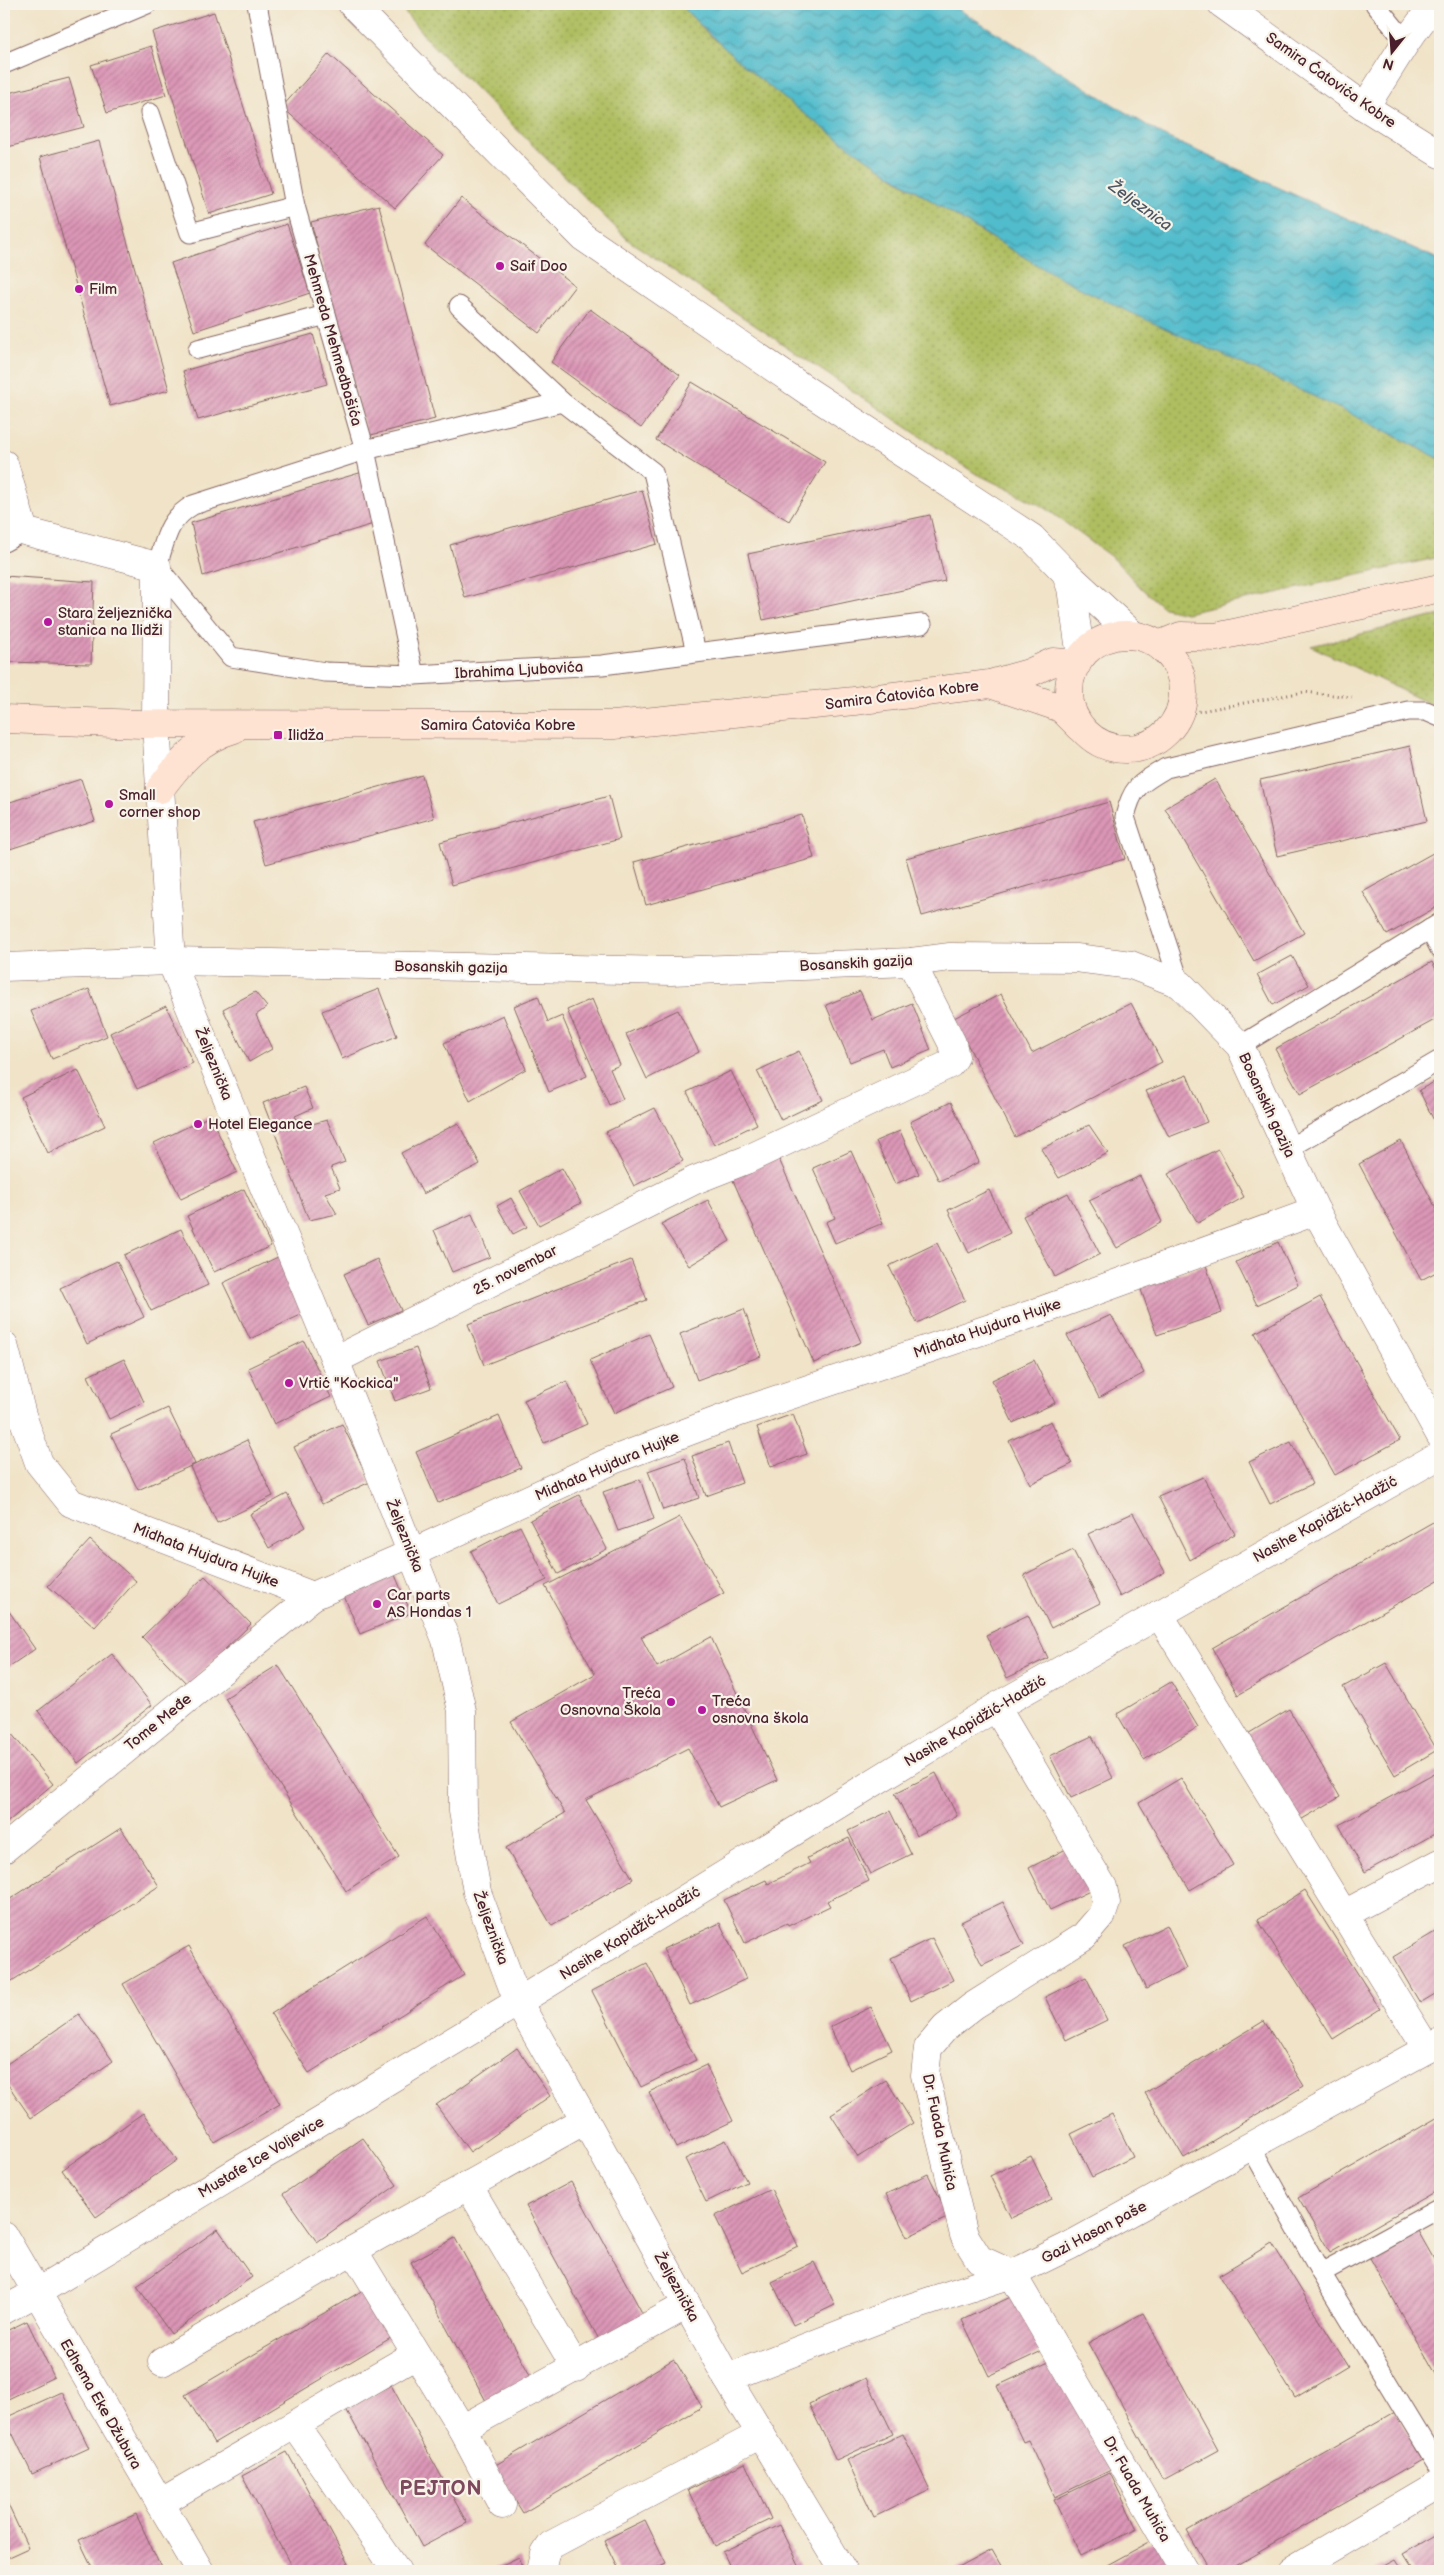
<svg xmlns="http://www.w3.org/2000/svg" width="1444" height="2575" font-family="'Balsamiq Sans',sans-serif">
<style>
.grass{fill:url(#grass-dots);stroke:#7c6e46}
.water{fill:url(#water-waves);stroke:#4e6e7c}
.building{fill:url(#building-hatch)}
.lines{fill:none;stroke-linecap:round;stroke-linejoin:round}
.service-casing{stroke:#846462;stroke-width:21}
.minor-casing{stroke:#846462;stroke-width:29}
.tertiary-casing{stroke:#846462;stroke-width:29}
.secondary-casing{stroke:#846462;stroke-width:29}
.path{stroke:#846462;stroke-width:3;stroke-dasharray:1 4;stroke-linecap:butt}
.service{stroke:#fff;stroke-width:19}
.minor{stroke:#fff;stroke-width:28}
.tertiary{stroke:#fff;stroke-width:28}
.secondary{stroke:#fee3d2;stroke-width:28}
.poi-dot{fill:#b5179e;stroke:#f7f3e8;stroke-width:2}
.labels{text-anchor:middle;stroke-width:4.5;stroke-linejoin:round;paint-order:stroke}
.street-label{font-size:15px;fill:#4a1f2b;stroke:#f7f3e8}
.poi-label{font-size:15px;fill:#4a1f2b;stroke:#f7f3e8;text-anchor:start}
.water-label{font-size:16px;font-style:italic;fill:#4c5663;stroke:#f7f3e8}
.district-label{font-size:20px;font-weight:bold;letter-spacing:1px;fill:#7d495c;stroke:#f7f3e8}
</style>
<defs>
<pattern id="grass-dots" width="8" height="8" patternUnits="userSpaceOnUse" patternTransform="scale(1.25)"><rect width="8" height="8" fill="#afbe60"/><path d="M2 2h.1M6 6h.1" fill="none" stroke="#909a4f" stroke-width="1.8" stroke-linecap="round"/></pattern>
<pattern id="water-waves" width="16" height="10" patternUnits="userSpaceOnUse" patternTransform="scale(1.25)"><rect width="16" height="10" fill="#51bccc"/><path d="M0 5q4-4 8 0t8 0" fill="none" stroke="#4598a6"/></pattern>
<pattern id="building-hatch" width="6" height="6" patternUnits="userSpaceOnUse" patternTransform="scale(1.25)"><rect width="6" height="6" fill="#dc97b7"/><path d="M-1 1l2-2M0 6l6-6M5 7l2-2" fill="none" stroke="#b47b95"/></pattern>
</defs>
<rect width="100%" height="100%" fill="#f7f3e8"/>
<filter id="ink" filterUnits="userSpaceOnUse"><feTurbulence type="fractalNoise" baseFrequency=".02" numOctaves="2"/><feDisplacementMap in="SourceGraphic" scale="10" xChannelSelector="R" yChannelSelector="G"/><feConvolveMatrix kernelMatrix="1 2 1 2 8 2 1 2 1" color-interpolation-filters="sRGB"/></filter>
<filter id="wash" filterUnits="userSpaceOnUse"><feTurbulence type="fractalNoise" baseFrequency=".0096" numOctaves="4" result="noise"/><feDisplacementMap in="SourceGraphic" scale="20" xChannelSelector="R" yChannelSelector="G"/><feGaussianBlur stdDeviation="1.12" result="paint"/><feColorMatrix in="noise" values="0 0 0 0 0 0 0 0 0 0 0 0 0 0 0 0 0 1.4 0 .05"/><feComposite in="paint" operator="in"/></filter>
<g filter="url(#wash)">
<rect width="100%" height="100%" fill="#f0e3c7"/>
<g class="grass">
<path d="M398,4H680L709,35L800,109L893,177L985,234L1082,289L1325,400L1440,459V557L1186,613L1164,608L1142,589L1114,559L1044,507L973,472L628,240L431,44Z"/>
<path d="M1440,615V709L1311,646Z"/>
</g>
<path class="water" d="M680,4H950L1166,137L1440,260V459C1324,397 1202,348 1084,290C1043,270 1003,244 964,221C865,160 759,89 680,4Z"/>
<g id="blocks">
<g class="building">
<path d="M214,12L271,194L209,214L152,32Z"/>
<path d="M151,46L166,95L107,113L91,65Z"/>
<path d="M329,54L443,155L395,208L282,107Z"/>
<path d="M69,78L84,127L4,148V94Z"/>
<path d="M99,141L169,390L110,406L40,157Z"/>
<path d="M461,198L575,286L539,333L425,245Z"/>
<path d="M379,205L435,419L367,436L311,222Z"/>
<path d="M287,224L310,293L194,331L171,263Z"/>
<path d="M590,309L680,375L641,428L551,362Z"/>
<path d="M313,334L327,384L198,420L183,371Z"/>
<path d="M692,382L825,462L789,521L656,440Z"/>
<path d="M366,471L380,522L203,576L191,523Z"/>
<path d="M642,490L657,544L465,598L450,545Z"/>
<path d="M930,515L945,581L763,620L748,554Z"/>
<path d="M4,576L94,582L91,664L4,662Z"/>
<path d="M1410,746L1427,821L1277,856L1260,780Z"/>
<path d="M422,775L434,818L266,864L253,822Z"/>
<path d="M81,779L95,821L4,851V804Z"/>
<path d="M1215,779L1304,933L1254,961L1165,808Z"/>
<path d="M609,796L620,839L452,885L440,842Z"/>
<path d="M1109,802L1125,859L922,916L906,858Z"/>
<path d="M802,815L814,858L646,905L634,862Z"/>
<path d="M1440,849V905L1387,935L1363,892Z"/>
<path d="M1292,956L1309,985L1273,1005L1257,975Z"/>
<path d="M1432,962L1440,977V1017L1300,1094L1275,1049Z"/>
<path d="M89,989L107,1036L52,1059L31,1011Z"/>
<path d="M379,989L397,1036L342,1059L322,1011Z"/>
<path d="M860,991L873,1020L912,1003L931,1050L890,1067L883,1049L850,1062L826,1005Z"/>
<path d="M255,992L267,1007L256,1015L272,1049L249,1062L223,1009Z"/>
<path d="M1001,994L1032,1053L1131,1003L1162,1062L1015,1137L954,1018Z"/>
<path d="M538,996L548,1022L562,1016L587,1076L549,1092L514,1006Z"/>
<path d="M592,999L620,1065L610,1069L623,1099L609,1105L567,1010Z"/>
<path d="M166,1006L193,1063L137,1089L110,1033Z"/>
<path d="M678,1010L699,1052L647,1079L626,1034Z"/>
<path d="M503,1015L526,1069L470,1101L444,1043Z"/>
<path d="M799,1051L823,1100L781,1120L757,1071Z"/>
<path d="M78,1070L105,1126L48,1153L21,1097Z"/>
<path d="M731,1071L757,1124L714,1145L687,1092Z"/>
<path d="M1187,1075L1207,1122L1169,1137L1146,1091Z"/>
<path d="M1440,1079V1133L1419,1090Z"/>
<path d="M304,1087L313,1108L295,1116L301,1127L327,1120L345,1162L331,1167L340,1188L325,1193L337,1214L309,1220L263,1103Z"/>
<path d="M951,1102L979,1162L939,1181L910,1122Z"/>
<path d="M655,1108L683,1161L634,1186L606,1132Z"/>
<path d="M210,1116L237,1172L181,1199L154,1143Z"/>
<path d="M458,1123L480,1164L423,1194L401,1153Z"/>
<path d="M1089,1125L1108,1153L1059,1178L1041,1149Z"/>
<path d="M900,1131L919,1174L895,1184L876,1141Z"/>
<path d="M1401,1141L1440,1216V1270L1421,1280L1359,1164Z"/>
<path d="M1218,1149L1244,1197L1198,1223L1168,1174Z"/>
<path d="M851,1151L883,1223L835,1243L826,1222L835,1218L813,1168Z"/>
<path d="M778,1157L861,1342L814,1363L732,1178Z"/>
<path d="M562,1168L581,1203L539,1225L520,1191Z"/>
<path d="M1140,1176L1162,1222L1117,1248L1089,1200Z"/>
<path d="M244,1189L271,1246L214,1272L187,1216Z"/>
<path d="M989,1190L1010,1233L969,1253L948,1210Z"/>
<path d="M1068,1193L1100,1254L1055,1277L1023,1216Z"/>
<path d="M511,1198L527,1227L513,1234L497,1206Z"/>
<path d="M708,1200L730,1241L689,1266L661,1224Z"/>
<path d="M472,1214L490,1257L452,1272L434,1230Z"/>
<path d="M181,1229L208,1285L151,1311L124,1255Z"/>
<path d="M1278,1242L1298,1285L1257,1305L1236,1262Z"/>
<path d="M937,1243L965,1300L917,1323L889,1266Z"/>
<path d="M280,1256L307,1312L250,1339L223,1283Z"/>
<path d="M377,1259L401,1310L368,1325L344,1274Z"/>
<path d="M631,1260L647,1300L484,1365L468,1324Z"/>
<path d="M117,1261L144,1317L87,1344L60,1288Z"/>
<path d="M1206,1265L1222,1313L1157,1335L1140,1287Z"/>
<path d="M1320,1297L1400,1440L1335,1475L1255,1333Z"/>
<path d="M744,1309L761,1356L697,1380L680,1334Z"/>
<path d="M1111,1315L1144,1373L1099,1398L1067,1335Z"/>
<path d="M649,1334L672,1387L614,1413L590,1360Z"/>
<path d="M304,1341L331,1397L274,1424L248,1368Z"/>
<path d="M416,1348L431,1388L395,1401L380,1361Z"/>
<path d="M124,1359L144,1402L109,1419L88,1376Z"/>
<path d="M1034,1360L1055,1403L1013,1423L992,1380Z"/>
<path d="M567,1381L587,1424L544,1443L524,1400Z"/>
<path d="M168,1408L195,1464L138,1490L111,1434Z"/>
<path d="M793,1414L807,1454L771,1467L757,1427Z"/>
<path d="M499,1416L521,1468L438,1503L416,1452Z"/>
<path d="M1051,1421L1072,1464L1030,1484L1009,1441Z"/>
<path d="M342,1424L370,1482L322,1504L294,1447Z"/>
<path d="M247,1440L273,1496L217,1523L190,1467Z"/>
<path d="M1291,1442L1312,1484L1270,1504L1249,1462Z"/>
<path d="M728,1443L742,1483L706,1496L692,1456Z"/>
<path d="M685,1458L699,1498L663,1510L648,1471Z"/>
<path d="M1203,1477L1235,1534L1190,1560L1158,1496Z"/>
<path d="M640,1479L654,1519L618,1531L603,1492Z"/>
<path d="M287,1494L306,1527L269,1548L250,1514Z"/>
<path d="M579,1495L607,1549L558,1574L530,1520Z"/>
<path d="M1133,1513L1165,1572L1120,1597L1088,1534Z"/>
<path d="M680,1517L724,1593L641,1637L657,1667L711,1637L777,1780L719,1807L688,1748L586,1800L633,1879L552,1926L506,1848L565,1813L511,1722L595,1674L545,1586Z"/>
<path d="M1440,1518V1579L1238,1695L1212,1648Z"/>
<path d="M520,1526L547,1580L498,1604L471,1551Z"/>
<path d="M90,1540L136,1581L95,1627L48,1586Z"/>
<path d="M1073,1550L1100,1603L1051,1628L1024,1575Z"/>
<path d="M395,1575L411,1613L360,1634L344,1596Z"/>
<path d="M205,1576L251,1624L188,1685L142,1637Z"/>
<path d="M4,1604L35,1649L4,1670Z"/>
<path d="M1028,1615L1048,1658L1007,1678L986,1635Z"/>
<path d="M112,1654L152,1705L78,1763L38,1711Z"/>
<path d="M1386,1663L1437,1750L1395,1775L1343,1687Z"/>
<path d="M278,1665L399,1857L346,1891L225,1698Z"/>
<path d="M1171,1682L1198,1727L1144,1760L1117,1714Z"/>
<path d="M1289,1709L1340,1797L1297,1822L1246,1735Z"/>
<path d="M6,1727L53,1784L4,1825V1728Z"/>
<path d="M1092,1736L1113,1778L1071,1798L1050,1756Z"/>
<path d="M1440,1770V1831L1365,1872L1339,1825Z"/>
<path d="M936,1773L957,1816L916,1836L895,1793Z"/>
<path d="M1181,1778L1233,1865L1190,1890L1139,1803Z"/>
<path d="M890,1811L911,1854L870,1874L848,1831Z"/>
<path d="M121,1828L159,1886L4,1986V1903Z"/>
<path d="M849,1838L869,1881L827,1901L830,1906L788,1926L787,1923L745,1943L724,1900L766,1880L768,1884L810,1863L807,1858Z"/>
<path d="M1070,1847L1092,1890L1050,1910L1029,1868Z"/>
<path d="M1305,1890L1380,2009L1333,2039L1258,1920Z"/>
<path d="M1003,1902L1024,1945L982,1965L961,1922Z"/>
<path d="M427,1916L464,1975L309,2073L271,2014Z"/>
<path d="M720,1923L746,1979L690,2005L663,1949Z"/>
<path d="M1167,1925L1187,1968L1146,1989L1125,1946Z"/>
<path d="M1440,1929V1991L1420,2003L1393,1957Z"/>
<path d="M932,1938L953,1980L911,2001L891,1958Z"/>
<path d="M189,1946L280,2104L214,2142L123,1984Z"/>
<path d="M647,1963L696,2060L641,2087L592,1991Z"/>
<path d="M1086,1977L1107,2020L1066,2040L1045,1997Z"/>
<path d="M871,2007L892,2050L850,2070L830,2027Z"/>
<path d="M79,2014L113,2061L31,2118L4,2079V2066Z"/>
<path d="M1264,2021L1304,2086L1184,2158L1145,2093Z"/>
<path d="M517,2048L550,2096L470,2152L436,2105Z"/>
<path d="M706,2065L733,2121L676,2148L649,2092Z"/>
<path d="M886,2080L913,2123L858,2157L831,2115Z"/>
<path d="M143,2113L177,2160L96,2217L62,2170Z"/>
<path d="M1112,2114L1133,2157L1092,2177L1071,2134Z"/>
<path d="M1440,2116V2189L1330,2252L1298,2198Z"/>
<path d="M363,2138L397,2185L317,2242L283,2194Z"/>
<path d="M726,2140L747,2182L706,2202L685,2159Z"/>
<path d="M1031,2156L1052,2199L1011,2218L990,2176Z"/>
<path d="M928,2174L949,2217L907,2237L886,2194Z"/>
<path d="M571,2182L646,2320L602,2345L526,2206Z"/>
<path d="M771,2189L798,2246L742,2272L715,2216Z"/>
<path d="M1414,2224L1440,2270V2381L1366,2251Z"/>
<path d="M218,2229L252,2277L171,2334L137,2286Z"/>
<path d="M455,2238L531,2377L486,2401L411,2262Z"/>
<path d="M1272,2243L1348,2366L1295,2398L1219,2275Z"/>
<path d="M814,2262L835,2305L793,2325L772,2282Z"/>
<path d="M365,2289L394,2336L214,2443L185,2395Z"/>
<path d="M1019,2293L1046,2349L989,2376L962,2320Z"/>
<path d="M1143,2313L1218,2450L1163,2480L1088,2343Z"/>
<path d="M27,2321L54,2377L4,2401V2332Z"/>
<path d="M674,2359L702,2407L523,2513L494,2466Z"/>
<path d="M1053,2360L1111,2470L1055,2497L1028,2440L1023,2442L997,2386Z"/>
<path d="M866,2378L893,2434L836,2460L809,2404Z"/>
<path d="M391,2385L467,2523L422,2547L346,2409Z"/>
<path d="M62,2392L89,2448L32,2474L5,2418Z"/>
<path d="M1395,2412L1422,2459L1226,2571H1210L1187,2531Z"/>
<path d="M903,2434L930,2490L874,2517L847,2460Z"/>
<path d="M287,2452L352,2571H294L242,2476Z"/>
<path d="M745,2463L771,2519L715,2546L688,2490Z"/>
<path d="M1110,2473L1137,2529L1081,2556L1054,2500Z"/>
<path d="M4,2496L28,2548L4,2559Z"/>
<path d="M136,2514L162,2570L94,2571L79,2540Z"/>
<path d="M645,2520L666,2563L649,2571H619L604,2540Z"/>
<path d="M779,2525L801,2571H732L723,2552Z"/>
<path d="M1440,2533V2571H1412L1402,2555Z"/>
<path d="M1155,2539L1173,2571H1096Z"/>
<path d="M992,2550L1004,2571H953Z"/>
<path d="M519,2557L525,2571H489Z"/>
<path d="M1394,2560L1401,2571H1374Z"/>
</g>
</g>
</g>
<g filter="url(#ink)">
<use href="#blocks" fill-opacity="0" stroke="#846462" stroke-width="1"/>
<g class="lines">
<defs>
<g id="service">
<path d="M257,4L295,206L365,450L414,675"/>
<path d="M1375,4L1406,42"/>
<path d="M4,64L147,4"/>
<path d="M150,113L190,233L295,206"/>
<path d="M459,306L562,402L653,472L696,652"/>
<path d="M198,349L326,315"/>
<path d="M562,402L365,450L193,505C167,520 166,539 157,566L231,657L325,672L414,675L602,665L922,624"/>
<path d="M4,542L24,531"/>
<path d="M1430,929L1440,949"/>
<path d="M1180,984L1125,817C1132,787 1139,784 1166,768L1408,711H1426L1440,717"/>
<path d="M1240,1046L1440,923"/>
<path d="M1288,1149L1440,1060"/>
<path d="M1251,2147L1321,2273L1440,2469"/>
<path d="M1321,2273L1440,2208"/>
</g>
<g id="minor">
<path d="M352,4L583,237L809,392L1032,538L1066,573L1133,635"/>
<path d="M1365,107L1406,42L1434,4"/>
<path d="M4,464L24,531L157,566L156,724L171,961L335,1360L446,1640L462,1711L463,1811L477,1892L518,2002L585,2120L727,2378L843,2571"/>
<path d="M1066,573L1071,588L1081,657"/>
<path d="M4,967L171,961L671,971L911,962L950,957L1076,958L1131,965L1180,984L1240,1046L1316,1211L1440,1435"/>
<path d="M4,1345L22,1415L39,1463L71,1503L313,1596"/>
<path d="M335,1360L695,1180L746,1160L950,1064L955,1057L952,1043L911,962"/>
<path d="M1159,1614L1427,2049"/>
<path d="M996,1707L1103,1887L1106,1903L1102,1915L1084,1936L973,2006L945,2028L928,2048L925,2075L964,2235L979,2259L1012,2274L1185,2571"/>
<path d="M4,1849L313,1596L412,1553L613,1460L740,1412L1035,1313L1316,1211"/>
<path d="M1344,1914L1440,1863"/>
<path d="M468,2185L576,2368"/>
<path d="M4,2236L200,2571"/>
<path d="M353,2250L585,2120"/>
<path d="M4,2310L36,2293L518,2002L996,1707L1440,1455"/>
<path d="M162,2362L353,2250L462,2429L502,2505"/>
<path d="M727,2378L897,2312L1012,2274L1069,2246L1440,2042"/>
<path d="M295,2425L397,2571"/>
<path d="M462,2429L687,2305"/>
<path d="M160,2503L416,2354"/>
<path d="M541,2571L545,2554L551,2545L761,2434"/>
<path d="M1291,2571L1440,2483"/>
</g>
<path id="tertiary" d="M1222,4L1365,107L1440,154"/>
<g id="secondary">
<circle cx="1126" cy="692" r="57"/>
<path d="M1159,645L1181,636L1216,637L1440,588"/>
<path d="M990,684L1061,708L1080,727"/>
<path d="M4,719L141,724L614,725L854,701L990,684L1029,673L1053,662L1077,664"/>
<path d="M160,789C181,761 199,739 234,729"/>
</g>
</defs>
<use href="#service" class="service-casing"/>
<use href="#minor" class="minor-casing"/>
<use href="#tertiary" class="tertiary-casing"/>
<use href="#secondary" class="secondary-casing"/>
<path class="path" d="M1179,715L1304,692L1352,697"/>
<use href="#service" class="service"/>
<use href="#minor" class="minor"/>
<use href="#tertiary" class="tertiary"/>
<use href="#secondary" class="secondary"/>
</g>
</g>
<g class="poi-dot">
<circle cx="500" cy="266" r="5"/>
<circle cx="79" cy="289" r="5"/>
<circle cx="48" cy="622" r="5"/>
<rect x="273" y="730" width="10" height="10" rx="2.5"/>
<circle cx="109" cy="804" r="5"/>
<circle cx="198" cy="1124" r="5"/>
<circle cx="289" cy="1383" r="5"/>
<circle cx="377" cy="1604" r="5"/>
<circle cx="671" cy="1702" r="5"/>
<circle cx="702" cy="1710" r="5"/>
</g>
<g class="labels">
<g class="street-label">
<text transform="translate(1331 80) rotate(35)" y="5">Samira Ćatovića Kobre</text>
<text transform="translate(333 340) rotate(74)" y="5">Mehmeda Mehmedbašića</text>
<text transform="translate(519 670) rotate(-3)" y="5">Ibrahima Ljubovića</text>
<text transform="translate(902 695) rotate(-7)" y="5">Samira Ćatovića Kobre</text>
<text x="498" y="730">Samira Ćatovića Kobre</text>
<text transform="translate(856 963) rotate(-3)" y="5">Bosanskih gazija</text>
<text transform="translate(451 967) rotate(1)" y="5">Bosanskih gazija</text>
<text transform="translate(214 1064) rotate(68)" y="5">Željeznička</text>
<text transform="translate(1267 1105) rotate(65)" y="5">Bosanskih gazija</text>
<text transform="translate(515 1270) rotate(-27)" y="5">25. novembar</text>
<text transform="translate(987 1328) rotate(-19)" y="5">Midhata Hujdura Hujke</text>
<text transform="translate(607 1466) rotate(-23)" y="5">Midhata Hujdura Hujke</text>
<text transform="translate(1325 1519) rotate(-29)" y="5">Nasihe Kapidžić-Hadžić</text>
<text transform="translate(405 1536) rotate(68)" y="5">Željeznička</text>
<text transform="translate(206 1555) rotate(21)" y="5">Midhata Hujdura Hujke</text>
<text transform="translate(975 1721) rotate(-31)" y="5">Nasihe Kapidžić-Hadžić</text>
<text transform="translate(158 1722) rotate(-39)" y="5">Tome Međe</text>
<text transform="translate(491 1928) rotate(70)" y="5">Željeznička</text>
<text transform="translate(630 1933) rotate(-32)" y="5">Nasihe Kapidžić-Hadžić</text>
<text transform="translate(940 2132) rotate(78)" y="5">Dr. Fuada Muhića</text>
<text transform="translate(261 2157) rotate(-31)" y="5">Mustafe Ice Voljevice</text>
<text transform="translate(1094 2232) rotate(-28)" y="5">Gazi Hasan paše</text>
<text transform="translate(677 2287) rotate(61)" y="5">Željeznička</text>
<text transform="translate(101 2404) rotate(60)" y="5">Edhema Eke Džubura</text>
<text transform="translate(1137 2489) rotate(60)" y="5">Dr. Fuada Muhića</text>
</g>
<g class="poi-label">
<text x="510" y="271">Saif Doo</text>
<text x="89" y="294">Film</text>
<text x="58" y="618">Stara željeznička<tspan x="58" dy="17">stanica na Ilidži</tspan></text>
<text x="288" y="740">Ilidža</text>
<text x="119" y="800">Small<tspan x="119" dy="17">corner shop</tspan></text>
<text x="208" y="1129">Hotel Elegance</text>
<text x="299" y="1388">Vrtić "Kockica"</text>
<text x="387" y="1600">Car parts<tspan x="387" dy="17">AS Hondas 1</tspan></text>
<text x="661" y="1698" text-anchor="end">Treća<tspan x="661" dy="17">Osnovna Škola</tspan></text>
<text x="712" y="1706">Treća<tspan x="712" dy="17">osnovna škola</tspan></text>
</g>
<g class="water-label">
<text transform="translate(1141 205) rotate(36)" y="6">Željeznica</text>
</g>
<g class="district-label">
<text x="441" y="2495">PEJTON</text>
</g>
</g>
<rect width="1444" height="2575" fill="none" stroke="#f7f3e8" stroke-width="20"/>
<g transform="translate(1392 52) rotate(197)" stroke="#f7f3e8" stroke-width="4" paint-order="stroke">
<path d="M0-4L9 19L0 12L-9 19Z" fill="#4a1f2b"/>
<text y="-8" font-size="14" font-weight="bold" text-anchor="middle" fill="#4a1f2b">N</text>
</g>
</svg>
